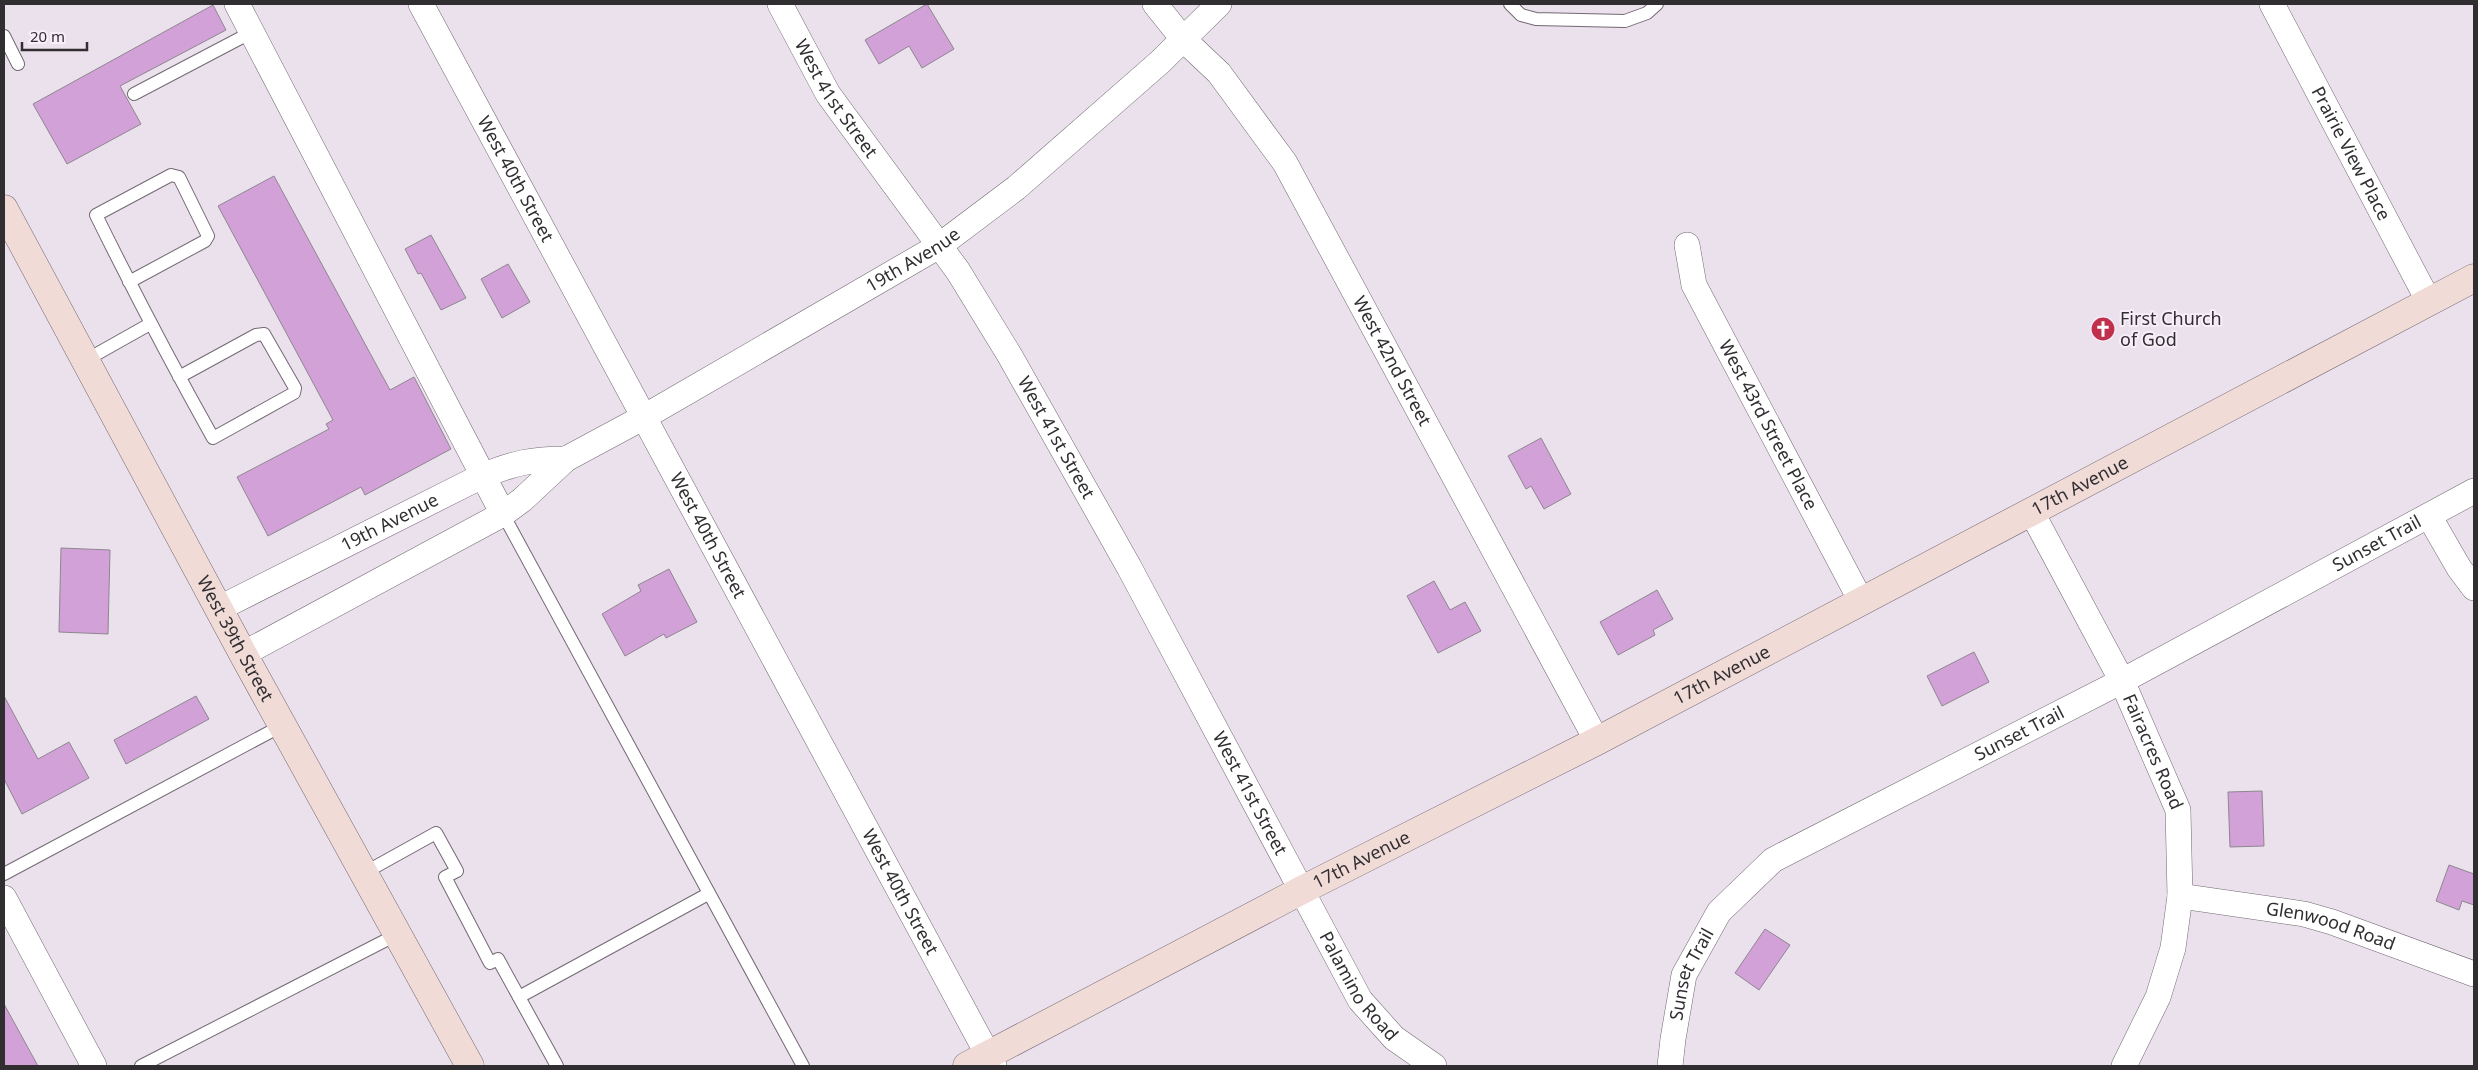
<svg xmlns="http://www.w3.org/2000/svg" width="2478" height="1070" font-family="'Noto Sans',sans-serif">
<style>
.building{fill:#d1a1d8;stroke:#8f8690}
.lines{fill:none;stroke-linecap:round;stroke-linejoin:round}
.lane-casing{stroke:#726973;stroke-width:14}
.street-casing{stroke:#726973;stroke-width:26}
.secondary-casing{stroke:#726973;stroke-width:29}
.lane{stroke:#fff;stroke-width:12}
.street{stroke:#fff;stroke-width:25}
.secondary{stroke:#f1dbd7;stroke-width:28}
.labels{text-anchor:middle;stroke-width:4;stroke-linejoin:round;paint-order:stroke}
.street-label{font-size:18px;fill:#312e32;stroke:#f8eef9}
.poi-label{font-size:18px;fill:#312e32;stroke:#f8eef9;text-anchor:start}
</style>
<rect width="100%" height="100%" fill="#ebe1ec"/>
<g class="building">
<path d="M927,4L954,49L922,68L909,46L879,64L865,40Z"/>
<path d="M213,5L226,30L120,86L141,124L67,164L33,104Z"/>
<path d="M274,176L390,390L414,377L451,449L365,495L361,487L268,536L237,477L329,429L326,424L333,420L218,206Z"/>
<path d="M431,235L466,298L441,310L421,273L418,274L405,249Z"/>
<path d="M508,264L530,302L502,318L481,279Z"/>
<path d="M1541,438L1571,494L1544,509L1531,486L1526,489L1508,456Z"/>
<path d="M61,548L110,550L108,634L59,632Z"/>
<path d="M669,569L697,622L666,638L664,634L625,656L602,614L641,591L638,585Z"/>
<path d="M1434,581L1450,610L1465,602L1481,631L1438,653L1407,596Z"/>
<path d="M1657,590L1673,619L1653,630L1655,635L1618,655L1600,622Z"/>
<path d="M1974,652L1989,682L1942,706L1927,676Z"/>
<path d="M4,696L38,759L69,742L89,778L22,814L4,779Z"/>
<path d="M196,696L209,719L126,764L114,740Z"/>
<path d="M2262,791L2264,846L2230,847L2228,792Z"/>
<path d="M2449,865L2474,874V905L2462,901L2459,910L2436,901Z"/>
<path d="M1765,929L1790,945L1759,990L1735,973Z"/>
<path d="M4,1004L38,1066H4Z"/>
</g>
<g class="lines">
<defs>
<g id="lane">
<path d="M1510,4L1521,15L1536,19L1625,21L1647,13L1657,4"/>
<path d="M4,36L18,64"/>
<path d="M134,94L252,32"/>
<path d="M129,282L205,241L208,236L179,177L171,175L96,215C133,290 172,365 213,438L294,393L295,388L264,334L256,335L179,377"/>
<path d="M86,360L150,324"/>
<path d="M503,514L803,1066"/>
<path d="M364,873L436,833L457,871L445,877L490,963L498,959L557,1066"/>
<path d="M4,874L283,725"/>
<path d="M519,997L708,894"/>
<path d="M141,1066L398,934"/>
</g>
<g id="street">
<path d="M237,4L503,514"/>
<path id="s1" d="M421,4L994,1066"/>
<path id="s2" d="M780,4L828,94L958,271L1010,356L1129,567L1360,1000L1394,1038L1434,1066"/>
<path id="s3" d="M1155,4L1183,39L1219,73L1285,163L1597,741"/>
<path id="s4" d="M2272,4L2429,302"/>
<path id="s5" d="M1687,245L1694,285L1861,601"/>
<path id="s6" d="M2031,511L2122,681L2178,810L2180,896L2173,948L2158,997L2124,1066"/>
<path d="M2429,516L2459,568L2474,588"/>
<path id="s7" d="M220,608L482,476C513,463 533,459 566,459"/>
<path id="s8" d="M243,654L503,514L522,500L566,459L644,417L939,246L1016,188L1160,62L1219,4"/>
<path id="s9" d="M2180,896L2304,914L2332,922L2474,974"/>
<path d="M4,898L94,1066"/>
<path id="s10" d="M1670,1066L1673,1039L1684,975L1719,912L1773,860L2122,681L2474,491"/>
</g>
<g id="secondary">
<path id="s11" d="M4,209L243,654L470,1066"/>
<path id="s12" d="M967,1066L1302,890L1597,741L2474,278"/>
</g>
</defs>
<use href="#lane" class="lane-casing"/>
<use href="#street" class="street-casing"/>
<use href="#secondary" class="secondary-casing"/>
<use href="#lane" class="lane"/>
<use href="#street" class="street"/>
<use href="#secondary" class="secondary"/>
</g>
<defs>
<symbol id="church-disc" viewBox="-11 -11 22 22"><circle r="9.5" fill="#c02f4c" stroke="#f8eef9"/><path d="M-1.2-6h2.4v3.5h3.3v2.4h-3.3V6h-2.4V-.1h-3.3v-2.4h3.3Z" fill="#fff"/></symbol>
</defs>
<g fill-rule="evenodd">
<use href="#church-disc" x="2089" y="315" width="28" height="28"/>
</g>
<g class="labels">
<g class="street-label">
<text dy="6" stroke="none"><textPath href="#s2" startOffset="110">West 41st Street</textPath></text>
<text dy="6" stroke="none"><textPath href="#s4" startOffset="169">Prairie View Place</textPath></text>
<text dy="6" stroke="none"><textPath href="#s1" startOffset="199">West 40th Street</textPath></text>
<text dy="6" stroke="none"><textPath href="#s8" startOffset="779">19th Avenue</textPath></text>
<text dy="6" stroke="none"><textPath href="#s3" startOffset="431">West 42nd Street</textPath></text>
<text dy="6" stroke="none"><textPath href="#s5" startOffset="199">West 43rd Street Place</textPath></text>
<text dy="6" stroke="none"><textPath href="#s2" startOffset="515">West 41st Street</textPath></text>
<text dy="6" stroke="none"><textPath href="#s12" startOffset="1255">17th Avenue</textPath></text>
<text dy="6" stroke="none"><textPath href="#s7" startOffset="190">19th Avenue</textPath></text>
<text dy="6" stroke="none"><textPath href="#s1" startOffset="604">West 40th Street</textPath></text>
<text dy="6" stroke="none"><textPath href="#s10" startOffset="921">Sunset Trail</textPath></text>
<text dy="6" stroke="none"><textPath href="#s11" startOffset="488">West 39th Street</textPath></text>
<text dy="6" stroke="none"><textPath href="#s12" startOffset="850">17th Avenue</textPath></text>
<text dy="6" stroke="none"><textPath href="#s10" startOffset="516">Sunset Trail</textPath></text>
<text dy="6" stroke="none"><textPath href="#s6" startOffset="270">Fairacres Road</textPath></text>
<text dy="6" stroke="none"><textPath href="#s2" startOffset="920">West 41st Street</textPath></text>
<text dy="6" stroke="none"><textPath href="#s12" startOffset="445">17th Avenue</textPath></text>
<text dy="6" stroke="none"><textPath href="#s1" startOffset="1009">West 40th Street</textPath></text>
<text dy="6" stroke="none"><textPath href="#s9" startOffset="154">Glenwood Road</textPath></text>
<text dy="6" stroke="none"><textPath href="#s10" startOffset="95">Sunset Trail</textPath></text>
<text dy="6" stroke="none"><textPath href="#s2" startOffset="1142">Palamino Road</textPath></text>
</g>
<g class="poi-label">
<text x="2120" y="325">First Church<tspan x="2120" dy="21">of God</tspan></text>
</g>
</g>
<rect width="2478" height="1070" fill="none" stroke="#312e32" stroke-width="10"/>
<path d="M22 42v8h65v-8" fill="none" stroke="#312e32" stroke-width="2.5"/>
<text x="30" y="42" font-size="15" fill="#312e32" stroke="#f8eef9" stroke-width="4" paint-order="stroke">20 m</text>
</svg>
